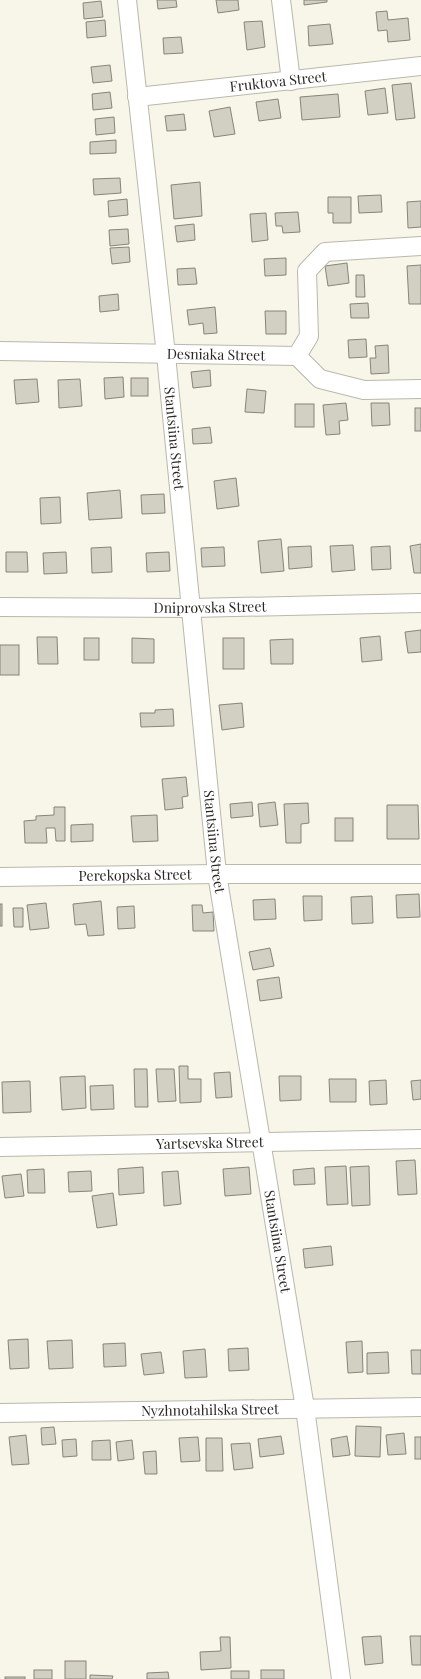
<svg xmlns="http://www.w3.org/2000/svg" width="421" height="1679" font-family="'Playfair Display',serif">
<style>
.building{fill:#d2cfc3;stroke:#878479}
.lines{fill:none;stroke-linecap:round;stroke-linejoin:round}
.street-casing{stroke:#bab7ac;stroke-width:20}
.street{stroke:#fff;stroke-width:18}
.labels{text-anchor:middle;stroke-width:4;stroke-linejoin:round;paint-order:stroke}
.street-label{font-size:14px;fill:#282723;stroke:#fff}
</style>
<rect width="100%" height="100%" fill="#f8f5e9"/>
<g class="building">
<path d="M157,0H176L177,7L158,9Z"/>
<path d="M216,0H238L239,10L218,13Z"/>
<path d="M304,0H327V2L304,5Z"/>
<path d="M101,1L103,17L84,19L83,3Z"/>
<path d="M387,11L388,20L408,18L410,40L388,42L387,30L378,31L376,12Z"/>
<path d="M105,20L106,36L87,38L86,22Z"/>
<path d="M262,21L265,47L247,50L244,22Z"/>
<path d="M330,24L333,44L309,46L308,26Z"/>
<path d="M181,37L183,53L164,54L163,38Z"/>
<path d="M110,65L112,81L93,83L91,67Z"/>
<path d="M411,83L415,118L396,120L392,85Z"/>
<path d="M385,88L388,113L368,115L365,91Z"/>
<path d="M110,92L112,108L93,110L92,94Z"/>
<path d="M338,94L340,117L302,120L300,97Z"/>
<path d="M278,99L281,118L259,121L256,102Z"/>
<path d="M230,107L235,134L214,137L209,111Z"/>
<path d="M184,114L186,130L167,131L165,116Z"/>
<path d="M114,117L115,133L96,135L95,119Z"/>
<path d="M116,140V153L90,154V142Z"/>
<path d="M120,178L121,193L94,195L93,179Z"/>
<path d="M200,182L202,216L174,219L171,185Z"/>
<path d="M381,195L382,212L359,213L358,196Z"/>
<path d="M328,197H351V223H333V213H328Z"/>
<path d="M127,199L128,215L109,217L108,201Z"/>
<path d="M421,201V227L408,228L407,202Z"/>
<path d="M298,212L300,232L283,233L282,226H276L275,213Z"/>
<path d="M266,213L268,240L252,242L250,214Z"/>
<path d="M194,224L195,240L177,242L175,226Z"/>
<path d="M128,229L129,244L110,246L109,230Z"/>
<path d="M129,247L130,262L112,264L110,248Z"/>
<path d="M286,258V275L265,276L264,259Z"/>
<path d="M347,263L349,283L328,286L325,266Z"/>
<path d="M421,265V304H409L407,266Z"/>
<path d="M195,268L197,284L178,285L177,269Z"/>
<path d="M356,275H364L365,297H356Z"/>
<path d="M118,294L119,310L100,312L99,296Z"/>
<path d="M368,303L369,318H351L350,304Z"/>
<path d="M215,307L217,333L204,334L203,323L189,325L187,310Z"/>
<path d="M265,311H286V334H266Z"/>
<path d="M366,339L367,357L349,358L348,340Z"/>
<path d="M388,345L389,373L371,374L370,358H376L375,346Z"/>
<path d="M210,370L211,386L193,388L191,372Z"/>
<path d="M123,377L124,397L105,399L104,378Z"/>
<rect x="131" y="378" width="17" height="18"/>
<path d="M37,379L39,402L16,404L14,380Z"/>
<path d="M80,379L82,406L59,408L58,380Z"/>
<path d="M247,389L266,391L264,413L245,412Z"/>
<path d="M346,403L348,420L339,421L340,434L326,435L323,405Z"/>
<path d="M371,403H389L390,425L372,426Z"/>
<rect x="295" y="404" width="19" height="23"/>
<rect x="415" y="408" width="6" height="23"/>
<path d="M210,427L212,443L193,444L192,429Z"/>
<path d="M236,478L239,506L217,509L214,481Z"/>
<path d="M120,490L122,518L89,520L87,493Z"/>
<path d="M164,494L165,513L142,514L141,495Z"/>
<path d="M60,497L61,523L41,524L40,498Z"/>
<path d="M281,539L284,571L261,573L258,541Z"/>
<path d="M421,544V573H414L410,546Z"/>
<path d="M353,545L355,570L332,572L330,546Z"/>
<path d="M311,546L312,567L289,569L288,547Z"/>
<path d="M390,546L391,569L372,570L371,547Z"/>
<path d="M111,547L112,572L92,573L91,548Z"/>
<path d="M224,547L225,566L202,567L201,548Z"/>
<path d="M6,552H27L28,572H6Z"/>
<path d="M66,552L67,573L44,574L43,553Z"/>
<path d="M169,552L170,571L147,572L146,553Z"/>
<path d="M421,630V652L408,653L405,632Z"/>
<path d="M380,636L382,660L362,662L360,638Z"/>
<path d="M37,637H57L58,664H38Z"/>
<rect x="84" y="638" width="15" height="22"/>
<path d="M132,638L154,639V663H132Z"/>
<rect x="223" y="638" width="21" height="31"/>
<path d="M293,639V664H271L270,640Z"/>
<rect x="0" y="645" width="19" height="30"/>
<path d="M242,703L244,727L222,730L219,705Z"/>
<path d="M173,709L174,726L141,727L140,713H155V710Z"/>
<path d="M186,777L188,796L182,797L183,808L165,810L162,779Z"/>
<path d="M252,802L253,816L231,818L230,804Z"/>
<path d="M275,802L278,825L260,827L258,804Z"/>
<path d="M308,803L309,823L301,824V843H286L284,804Z"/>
<path d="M387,805H418L419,839H387Z"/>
<path d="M54,807H65V841H56L55,828H46L47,843H25L24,821L36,820V816L54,815Z"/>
<path d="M157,815L158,841L133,842L131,816Z"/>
<rect x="335" y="818" width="18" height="23"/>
<path d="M93,824V841L71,842V825Z"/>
<path d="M419,894L420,917L397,918L396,895Z"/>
<path d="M303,896H322V920L304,921Z"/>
<path d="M372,896L373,923L352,924L351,897Z"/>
<path d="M275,899L276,919L254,920L253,900Z"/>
<path d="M101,901L104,935L88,936L86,924L75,925L73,904Z"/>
<path d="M46,903L49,928L30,930L27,905Z"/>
<rect x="0" y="904" width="2" height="22"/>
<path d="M192,905H202L203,913L213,912L214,931H193Z"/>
<path d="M134,906L135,928L118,929L117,907Z"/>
<path d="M13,908H23V927H14Z"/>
<path d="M270,948L274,966L253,970L249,952Z"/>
<path d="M279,977L282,998L260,1001L257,980Z"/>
<path d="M179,1066H188V1079H201V1102L180,1103Z"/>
<path d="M134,1069H147L148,1107H135Z"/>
<path d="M156,1069H174L176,1101L158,1102Z"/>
<path d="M230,1072L232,1097L216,1098L214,1073Z"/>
<path d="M85,1076L86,1108L62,1110L60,1077Z"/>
<path d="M279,1076H301V1100L280,1101Z"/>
<path d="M329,1079H356V1102H330Z"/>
<path d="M386,1080L387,1104L370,1105L369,1081Z"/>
<path d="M421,1080V1099L413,1100L411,1081Z"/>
<path d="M30,1081L31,1112L3,1113L2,1082Z"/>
<path d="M113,1085L114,1109L91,1110L90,1086Z"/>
<path d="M415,1160L417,1194L398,1195L396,1161Z"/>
<path d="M346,1166L348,1204L327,1205L325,1167Z"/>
<path d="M369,1166L370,1205L352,1206L350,1167Z"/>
<path d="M143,1167L144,1193L119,1195L118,1169Z"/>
<path d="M249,1167L251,1194L225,1196L223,1169Z"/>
<path d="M314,1168L315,1184L294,1185L293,1170Z"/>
<path d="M44,1169L45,1193H28L27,1170Z"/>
<path d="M91,1171L92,1191L69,1192L68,1172Z"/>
<path d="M178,1171L181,1204L164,1206L162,1172Z"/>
<path d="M21,1174L24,1196L5,1198L2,1176Z"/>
<path d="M113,1193L117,1225L97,1228L92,1196Z"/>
<path d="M331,1246L333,1265L305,1268L303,1249Z"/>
<path d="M28,1339L29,1368L10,1369L8,1340Z"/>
<path d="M72,1340L73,1368L49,1369L47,1341Z"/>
<path d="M362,1341L363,1372L348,1373L346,1342Z"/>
<path d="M125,1343L126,1366L104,1367L103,1344Z"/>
<path d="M248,1348L249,1370L229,1371L228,1349Z"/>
<path d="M205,1349L207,1377L185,1378L183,1351Z"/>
<path d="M411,1350H421V1374H412Z"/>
<path d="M161,1352L164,1373L144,1375L141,1354Z"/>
<path d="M388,1352L389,1373L367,1374V1353Z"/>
<path d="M356,1426L381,1427L380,1457L355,1456Z"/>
<path d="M54,1427L56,1444L42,1445L41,1428Z"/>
<path d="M404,1433L406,1454L388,1455L386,1435Z"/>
<path d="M26,1435L29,1464L12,1465L9,1437Z"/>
<path d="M281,1436L284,1454L260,1457L258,1439Z"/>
<path d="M347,1436L350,1455L333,1457L331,1439Z"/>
<path d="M198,1437L200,1461L181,1462L179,1438Z"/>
<rect x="415" y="1437" width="6" height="22"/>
<path d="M206,1438H222L223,1471H206Z"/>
<path d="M76,1439L77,1456L63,1457L62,1440Z"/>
<path d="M110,1440L111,1460H92V1441Z"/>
<path d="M132,1440L134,1459L118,1461L116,1442Z"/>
<path d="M250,1443L253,1468L234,1470L231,1444Z"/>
<path d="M156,1451L157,1474H145L143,1452Z"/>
<path d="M381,1636L383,1663L365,1665L362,1637Z"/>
<path d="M410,1636H421V1665H412Z"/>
<path d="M220,1637H230L231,1668L201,1670L200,1652L221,1651Z"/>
<rect x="65" y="1661" width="21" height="18"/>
<rect x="34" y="1670" width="18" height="9"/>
<rect x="261" y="1670" width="23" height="9"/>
<rect x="231" y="1671" width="18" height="8"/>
<path d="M168,1672L169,1679H147V1673Z"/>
<path d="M90,1675L113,1676L112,1679H90Z"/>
<rect x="5" y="1677" width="20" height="2"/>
</g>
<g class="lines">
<defs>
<g id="street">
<path id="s1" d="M127,0L166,355L217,874L305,1408L341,1679"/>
<path d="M281,0L291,81"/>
<path id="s2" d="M137,97L421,66"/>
<path id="s3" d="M0,351L297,356L320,379L364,390L421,389"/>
<path d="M297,356L309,336L307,271L325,252L421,246"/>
<path id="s4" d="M0,607L191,608L421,603"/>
<path id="s5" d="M0,877L217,874H421"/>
<path id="s6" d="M0,1147L421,1139"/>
<path id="s7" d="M0,1413L421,1407"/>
</g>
</defs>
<use href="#street" class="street-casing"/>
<use href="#street" class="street"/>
</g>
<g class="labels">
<g class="street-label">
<text dy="5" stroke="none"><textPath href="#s2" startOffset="142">Fruktova Street</textPath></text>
<text dy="5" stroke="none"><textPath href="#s3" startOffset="216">Desniaka Street</textPath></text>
<text dy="5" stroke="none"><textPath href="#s1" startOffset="441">Stantsiina Street</textPath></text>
<text dy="5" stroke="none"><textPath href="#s4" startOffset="210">Dniprovska Street</textPath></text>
<text dy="5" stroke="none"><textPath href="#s1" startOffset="846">Stantsiina Street</textPath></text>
<text dy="5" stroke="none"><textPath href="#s5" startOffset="135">Perekopska Street</textPath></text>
<text dy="5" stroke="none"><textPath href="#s6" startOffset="210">Yartsevska Street</textPath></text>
<text dy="5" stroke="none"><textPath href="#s1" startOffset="1251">Stantsiina Street</textPath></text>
<text dy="5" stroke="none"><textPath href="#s7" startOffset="210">Nyzhnotahilska Street</textPath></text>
</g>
</g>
</svg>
